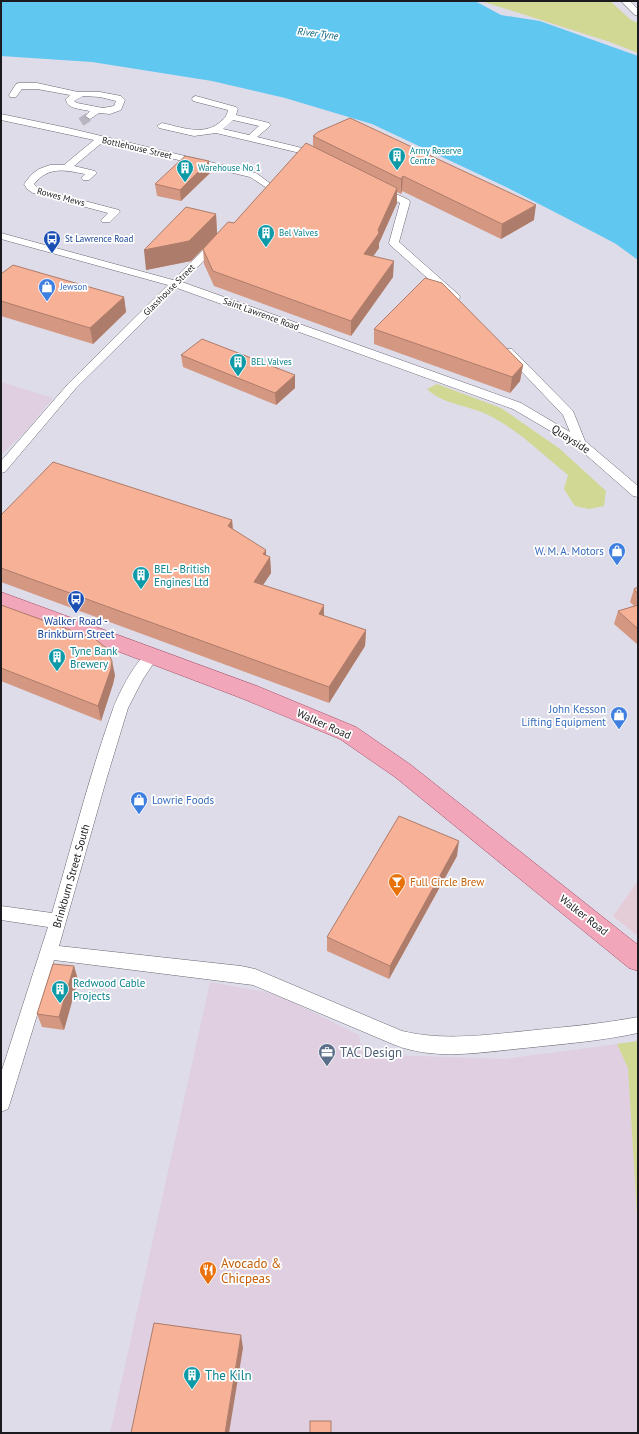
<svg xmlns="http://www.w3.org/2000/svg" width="639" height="1434" font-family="'PT Sans',sans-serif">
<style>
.commercial{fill:#e5cdd8}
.industrial{fill:#dfcfe0}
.green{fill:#d1d893}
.water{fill:#60c7f1}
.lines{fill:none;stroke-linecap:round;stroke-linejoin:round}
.street-tunnel{stroke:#b8b5c0;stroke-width:9;stroke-dasharray:9 4.5;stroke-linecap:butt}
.street-casing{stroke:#696772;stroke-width:1}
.primary-casing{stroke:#a24e66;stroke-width:1}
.street{fill:#fff;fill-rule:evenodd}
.primary{fill:#f2a6ba;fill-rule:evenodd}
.wall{fill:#d49882}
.shaded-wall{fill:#ad7c6a}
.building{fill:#f7b197;stroke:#ad7c6a}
.labels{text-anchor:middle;stroke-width:3.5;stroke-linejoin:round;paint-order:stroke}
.far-street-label{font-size:9px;fill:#1b1a1e;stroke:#fff}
.far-culture-label{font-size:9px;fill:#0d838f;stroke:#fff;text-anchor:start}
.far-transit-label{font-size:9px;fill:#164399;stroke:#fff;text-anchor:start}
.far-shop-label{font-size:9px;fill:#366cbe;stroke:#fff;text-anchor:start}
.far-water-label{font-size:10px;font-style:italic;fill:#055e7a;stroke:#fff}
.street-label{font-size:11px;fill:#1b1a1e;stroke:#fff}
.shop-label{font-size:11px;fill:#366cbe;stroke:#fff;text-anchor:end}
.culture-label{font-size:11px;fill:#0d838f;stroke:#fff;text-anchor:start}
.transit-label{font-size:11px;fill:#164399;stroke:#fff}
.food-label{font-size:11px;fill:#c56008;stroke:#fff;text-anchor:start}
.near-service-label{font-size:13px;fill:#4e5e75;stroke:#fff;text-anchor:start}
.near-food-label{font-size:13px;fill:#c56008;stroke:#fff;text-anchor:start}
.near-culture-label{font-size:13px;fill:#0d838f;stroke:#fff;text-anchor:start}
</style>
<rect width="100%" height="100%" fill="#dfdce9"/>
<path class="commercial" d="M638,881V936L613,916Z"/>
<g class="industrial">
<path d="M1,382L53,398L26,431L1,455Z"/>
<path d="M210,982L276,994L359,1035L362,1052L389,1055L505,1059L617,1044L628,1068L638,1232V1433H110Z"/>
</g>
<g class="green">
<path d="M481,1H610L631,20L638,23V53L610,42Z"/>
<path d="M437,384L501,408L560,449L606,491L604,506L589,509L575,506L564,489L568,475C542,454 516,428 486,414C467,405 442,404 427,389Z"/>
<path d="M638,1041V1232L628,1068L617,1044Z"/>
</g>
<path class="water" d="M1,1H475L501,15L540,21L638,56V260L616,244L603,237L506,187L372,124L285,98L212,81L92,62L1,56Z"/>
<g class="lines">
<path class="street-tunnel" d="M81,122L90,116"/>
<defs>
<g id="street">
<path d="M621,1H630L638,9V15H635Z"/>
<path d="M19,83H37L78,92H100L121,96L125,100L121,110L110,114L99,113L90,119L85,116L90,111C82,109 66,109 66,99L70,95L37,89H22L16,97H10L9,95L16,84ZM83,96L100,97L116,101L114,106L103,108L77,103L74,101Z"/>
<path d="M196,96L236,107L238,109L236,115L269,123L271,125L269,127L257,137L306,149L323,158L318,161L300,153L216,133L194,136L159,128L157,126L162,123C180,127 203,136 219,123C224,119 227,116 228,110L193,101L192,99L193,97ZM233,120L259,126L249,135L223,129Z"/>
<path d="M1,114L68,128L256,173L275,187L270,190L250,177L103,142L74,166L95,171L97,173L89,180H83L81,178L85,174C64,170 49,166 34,184L39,189L119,210L120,212L110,222H102L101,220L108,213L33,193L27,189L24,184L32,174L39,169L50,165H64L94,140L1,120Z"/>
<path d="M379,186L409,200L410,202L399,242L459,295L460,297L459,299H451L390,245L389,243L400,203L376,191L374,189L376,187Z"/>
<path d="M1,233L173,280L213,240H221L222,242L221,244L182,282L521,403L570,432L563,415L502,351L504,349H512L573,411L585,441L638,486V497L633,496L576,446L513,409L177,288L76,388L5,472L1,473V461L68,384L168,285L1,239Z"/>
<path d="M152,650L157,651L159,655L143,679L128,708L107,777L59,946L241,966L255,969L402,1031C443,1041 485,1035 526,1031C564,1027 601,1024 638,1017V1033C601,1041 563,1044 525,1048C483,1052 436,1061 395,1045L253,985L54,960L10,1103L8,1109L1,1112V1073L48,927L1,920V906L52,913C72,845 89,776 113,709C118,695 138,654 152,650Z"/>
</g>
<path id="primary" d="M1,592L257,686L356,727L411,765L638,945V971L629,968L395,777L340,739L241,698L1,607Z"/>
</defs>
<use href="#street" class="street-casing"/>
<use href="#primary" class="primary-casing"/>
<use href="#street" class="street"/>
<use href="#primary" class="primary"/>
</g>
<g class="wall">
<path d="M313,136L534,220L501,239L402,191L401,194L397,192V203L379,243V248L373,256L393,277L351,336L214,286L204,264L203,249L191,261L146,270L216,214L217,234L234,223L313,146Z"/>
<path d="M210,173L181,201L157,196L155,184Z"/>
<path d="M1,274L124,297L126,312L93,344L1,316Z"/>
<path d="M374,329L523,365L520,381L510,393L374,344Z"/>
<path d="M181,355L295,388L276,405L183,367Z"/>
<path d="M1,515L232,520L233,529L266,555L270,557L271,573L263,585L324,605V616L366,630L365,646L329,703L1,582Z"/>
<path d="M638,587V645L614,624L618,611L634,606L630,602L634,589Z"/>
<path d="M1,605L115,675L113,684L101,721L1,681Z"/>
<path d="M457,856L389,979L327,951V937Z"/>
<path d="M74,966L78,980L64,1030L42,1027L37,1014Z"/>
</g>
<g class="shaded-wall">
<path d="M209,161L210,173L181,201L180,190Z"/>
<path d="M403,176L402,191L401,194V179Z"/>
<path d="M397,188V203L379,243V248L364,270V254Z"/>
<path d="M536,205L534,220L501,239L502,224Z"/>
<path d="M216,214L217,234L191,261L146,270L144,250Z"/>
<path d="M394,261L393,277L351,336V321Z"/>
<path d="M124,297L126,312L93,344L90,328Z"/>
<path d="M523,365L520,381L510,393L512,377Z"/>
<path d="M295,375V388L276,405L275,393Z"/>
<path d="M232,520L233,536L228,526Z"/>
<path d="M266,550V564L270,557L271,573L255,597L254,582L263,554Z"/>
<path d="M324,605V621L319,614Z"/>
<path d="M366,630L365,646L329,703V687Z"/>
<path d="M112,661L115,675L113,684L101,721L98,706Z"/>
<path d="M459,841L457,856L389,979L390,966Z"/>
<path d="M74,966L78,980L64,1030L59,1017Z"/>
<path d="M241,1335L243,1348L229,1433H225Z"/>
</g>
<g class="building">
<path d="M350,118L536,205L502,224L403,176L401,179L313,136L318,132Z"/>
<path d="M306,143L397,188L378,230L379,233L364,254L394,261L351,321L213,271L203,249L228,222L234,223Z"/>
<path d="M185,156L209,161L180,190L155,184Z"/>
<path d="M186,207L216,214L189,241L144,250Z"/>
<path d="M13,265L124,297L90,328L1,301V274Z"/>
<path d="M425,278L442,283L523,365L512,377L374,329Z"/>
<path d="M202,339L295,375L275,393L181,355Z"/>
<path d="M53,462L232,520L228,526L266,550L263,554L270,557L254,582L324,605L319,614L366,630L329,687L1,568V515Z"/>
<path d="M638,587V594L634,589Z"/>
<path d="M1,605L95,639L106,648L112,661L111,669L98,706L1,668Z"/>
<path d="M638,605V629L618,611Z"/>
<path d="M399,816L459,841L390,966L327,937Z"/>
<path d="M53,964L74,966L59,1017L37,1014Z"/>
<path d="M154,1323L241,1335L225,1433H131Z"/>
<rect x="310" y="1421" width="21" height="12"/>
</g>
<defs>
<symbol id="building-pin" viewBox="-11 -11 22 30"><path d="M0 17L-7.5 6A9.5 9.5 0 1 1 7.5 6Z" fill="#0f9aa8" stroke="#fff"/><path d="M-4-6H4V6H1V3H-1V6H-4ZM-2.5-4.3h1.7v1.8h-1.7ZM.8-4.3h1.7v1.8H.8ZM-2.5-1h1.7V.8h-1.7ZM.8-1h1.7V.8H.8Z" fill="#fff"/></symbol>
<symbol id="bus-pin" viewBox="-11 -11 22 30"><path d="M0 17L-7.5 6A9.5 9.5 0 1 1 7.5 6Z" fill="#1a4fb4" stroke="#fff"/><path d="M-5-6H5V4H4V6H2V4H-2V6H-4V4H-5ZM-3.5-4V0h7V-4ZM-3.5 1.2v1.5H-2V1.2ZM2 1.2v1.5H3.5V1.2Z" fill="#fff"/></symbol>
<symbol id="shop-pin" viewBox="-11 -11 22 30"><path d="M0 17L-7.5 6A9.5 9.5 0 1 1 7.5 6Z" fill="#3f7fe0" stroke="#fff"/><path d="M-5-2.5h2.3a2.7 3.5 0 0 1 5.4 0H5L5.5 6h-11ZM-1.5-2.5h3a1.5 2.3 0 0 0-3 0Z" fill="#fff"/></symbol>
<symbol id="bar-pin" viewBox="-11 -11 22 30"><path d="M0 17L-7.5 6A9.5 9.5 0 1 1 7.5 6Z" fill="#e8710a" stroke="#fff"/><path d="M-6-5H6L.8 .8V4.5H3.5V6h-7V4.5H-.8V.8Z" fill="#fff"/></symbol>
<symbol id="office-pin" viewBox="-11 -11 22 30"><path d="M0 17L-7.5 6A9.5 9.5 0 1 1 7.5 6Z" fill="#5c6f8a" stroke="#fff"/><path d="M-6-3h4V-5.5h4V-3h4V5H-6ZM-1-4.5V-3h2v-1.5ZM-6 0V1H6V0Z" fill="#fff"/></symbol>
<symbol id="restaurant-pin" viewBox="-11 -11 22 30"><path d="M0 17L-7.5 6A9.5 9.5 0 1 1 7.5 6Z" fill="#e8710a" stroke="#fff"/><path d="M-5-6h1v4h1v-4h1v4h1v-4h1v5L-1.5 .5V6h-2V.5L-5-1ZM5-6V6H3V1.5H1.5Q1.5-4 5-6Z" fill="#fff"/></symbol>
</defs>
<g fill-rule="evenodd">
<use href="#building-pin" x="387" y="146" width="20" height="27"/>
<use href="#building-pin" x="175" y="158" width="20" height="27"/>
<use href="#building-pin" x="256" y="223" width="20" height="27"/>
<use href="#bus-pin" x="42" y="229" width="20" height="27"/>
<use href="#shop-pin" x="37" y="277" width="20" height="27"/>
<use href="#building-pin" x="228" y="352" width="20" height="27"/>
<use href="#shop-pin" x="607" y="541" width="20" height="27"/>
<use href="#building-pin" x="131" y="565" width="20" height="27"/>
<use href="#bus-pin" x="66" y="589" width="20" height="27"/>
<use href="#building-pin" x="47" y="647" width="20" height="27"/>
<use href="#shop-pin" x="609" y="705" width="20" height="27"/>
<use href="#shop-pin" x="129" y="790" width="20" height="27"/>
<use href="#bar-pin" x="387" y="872" width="20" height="27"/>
<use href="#building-pin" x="50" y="979" width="20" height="27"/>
<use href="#office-pin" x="317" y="1042" width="20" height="27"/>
<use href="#restaurant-pin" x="198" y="1260" width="20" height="27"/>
<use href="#building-pin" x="182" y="1365" width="20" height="27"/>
</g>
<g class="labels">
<g class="far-street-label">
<text transform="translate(137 148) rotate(13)" y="3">Bottlehouse Street</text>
<text transform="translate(61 197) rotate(15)" y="3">Rowes Mews</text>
<text transform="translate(169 290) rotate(-45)" y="3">Glasshouse Street</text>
<text transform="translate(261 314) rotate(20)" y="3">Saint Lawrence Road</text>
</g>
<g class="far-culture-label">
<text x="410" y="154">Army Reserve<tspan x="410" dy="10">Centre</tspan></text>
<text x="198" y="171">Warehouse No 1</text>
<text x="279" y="236">Bel Valves</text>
<text x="251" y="365">BEL Valves</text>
</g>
<g class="far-transit-label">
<text x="65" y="242">St Lawrence Road</text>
</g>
<g class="far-shop-label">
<text x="60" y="290">Jewson</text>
</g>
<g class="far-water-label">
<text transform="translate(318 33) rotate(7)" y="4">River Tyne</text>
</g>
<g class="street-label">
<text transform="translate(571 439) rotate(33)" y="4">Quayside</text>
<text transform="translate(324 724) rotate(24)" y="4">Walker Road</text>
<text transform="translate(71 876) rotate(-74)" y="4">Brinkburn Street South</text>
<text transform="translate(584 915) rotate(38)" y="4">Walker Road</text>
</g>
<g class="shop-label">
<text x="604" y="555">W. M. A. Motors</text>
<text x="606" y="713">John Kesson<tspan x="606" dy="13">Lifting Equipment</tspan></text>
<text x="152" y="804" text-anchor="start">Lowrie Foods</text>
</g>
<g class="culture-label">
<text x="154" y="573">BEL - British<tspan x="154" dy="13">Engines Ltd</tspan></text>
<text x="70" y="655">Tyne Bank<tspan x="70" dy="13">Brewery</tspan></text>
<text x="73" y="987">Redwood Cable<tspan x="73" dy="13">Projects</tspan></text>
</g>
<g class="transit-label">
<text x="76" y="625">Walker Road -<tspan x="76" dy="13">Brinkburn Street</tspan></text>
</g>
<g class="food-label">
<text x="410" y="886">Full Circle Brew</text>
</g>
<g class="near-service-label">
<text x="340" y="1057">TAC Design</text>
</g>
<g class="near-food-label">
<text x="221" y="1268">Avocado &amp;<tspan x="221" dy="15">Chicpeas</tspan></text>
</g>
<g class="near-culture-label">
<text x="205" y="1380">The Kiln</text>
</g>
</g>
<rect width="639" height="1434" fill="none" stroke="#1b1a1e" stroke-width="4"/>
</svg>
